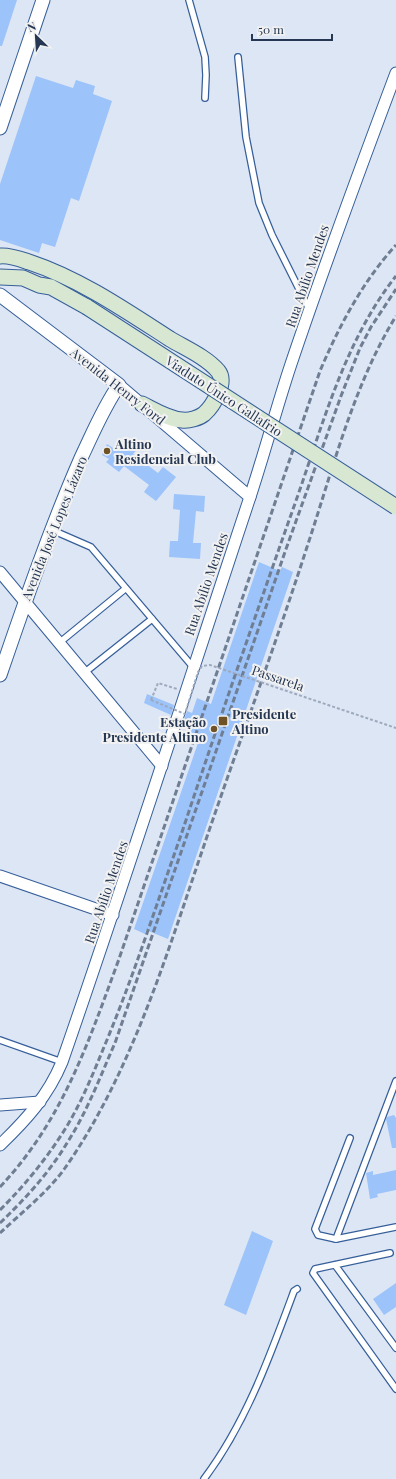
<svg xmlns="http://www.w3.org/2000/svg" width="396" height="1479" font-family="'Playfair Display',serif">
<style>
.building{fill:#9cc3fa}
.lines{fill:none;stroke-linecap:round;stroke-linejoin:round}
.service-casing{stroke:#365f9a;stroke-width:8}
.minor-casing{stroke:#365f9a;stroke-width:13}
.tertiary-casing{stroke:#365f9a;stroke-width:15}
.secondary-casing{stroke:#365f9a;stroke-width:17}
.path{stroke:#9da9bc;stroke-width:2;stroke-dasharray:3 2;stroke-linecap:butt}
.service{stroke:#fff;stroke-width:5.5}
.minor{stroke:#fff;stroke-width:11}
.tertiary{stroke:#fff;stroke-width:13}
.secondary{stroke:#d7e7d1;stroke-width:15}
.rail{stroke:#6f7e93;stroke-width:3;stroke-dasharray:6 3;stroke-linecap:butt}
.secondary-bridge-casing{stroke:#365f9a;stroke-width:17;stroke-linecap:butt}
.path-bridge{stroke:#9da9bc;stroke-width:2;stroke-dasharray:3 2;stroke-linecap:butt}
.secondary-bridge{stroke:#d7e7d1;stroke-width:15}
.poi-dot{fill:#6f5326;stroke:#f2f2f2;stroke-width:1.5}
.labels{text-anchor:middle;stroke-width:4;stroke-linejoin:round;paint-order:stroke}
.street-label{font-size:13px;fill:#253752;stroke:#f2f2f2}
.poi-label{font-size:13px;font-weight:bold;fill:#253752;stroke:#f2f2f2;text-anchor:start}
</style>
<rect width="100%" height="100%" fill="#dde6f4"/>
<g class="building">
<path d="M0,0H17L2,46H0Z"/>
<path d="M36,76L73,88L76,80L95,86L93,94L112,101L79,201L71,198L55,247L42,243L39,253L0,240V184Z"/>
<path d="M126,438L138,448L133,454L158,473L163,467L176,477L156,501L144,492L149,485L124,466L119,472L106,462L109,459L102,455L107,444L116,450Z"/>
<path d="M174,494L205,496L204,512L196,511L193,543H201L200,559L169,557L170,541H178L180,510L173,509Z"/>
<path d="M259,562L280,571L282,567L293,572L168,939L146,930L145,934L134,929L199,740L186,734L190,723L184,720L187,711L192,713L197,698L211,704Z"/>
<path d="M147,694L174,705L171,715L144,703Z"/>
<path d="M394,1115L396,1118V1148H392L386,1119L387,1117Z"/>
<path d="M396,1170V1190L377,1194L378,1197L370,1199L366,1173L373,1171V1175Z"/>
<path d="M252,1231L273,1241L246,1315L224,1305Z"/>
<path d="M396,1283V1307L384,1315L373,1299Z"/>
</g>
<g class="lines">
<defs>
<g id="service">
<path d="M189,0L205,57L206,75L205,98"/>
<path d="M238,57L246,137L259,203L272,235L309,309"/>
<path d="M52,530L91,547L193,667"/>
<path d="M59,643L125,589"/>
<path d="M84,673L152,619"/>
<path d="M0,1040L62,1062"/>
<path d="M350,1138L315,1229L318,1235L336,1239L396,1081"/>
<path d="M336,1239L396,1227"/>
<path d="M390,1253L315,1269L313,1273L396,1389"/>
<path d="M335,1265L396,1348"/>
<path d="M204,1479C246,1423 270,1356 294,1291L297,1289"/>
</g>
<g id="minor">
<path d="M119,385L250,497"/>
<path d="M0,572L162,766"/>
<path d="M0,876L113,915"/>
<path d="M0,1105L40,1102"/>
<path d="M0,1145C26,1120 48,1096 62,1062C127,875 187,687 249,500C264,455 276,409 291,364C324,266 360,169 396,73"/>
</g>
<g id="tertiary">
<path d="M0,128L43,0"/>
<path d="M0,295L119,385C103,408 93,433 81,458C50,529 25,602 0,675"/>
</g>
<g id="secondary">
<path d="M0,256C9,255 20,259 29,262C80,279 125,310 170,339C185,348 206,357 218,371C227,382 214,405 204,414C199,418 189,421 182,420C168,419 154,410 142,404"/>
<path d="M0,277L23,278L39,285L51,287L87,307"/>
</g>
</defs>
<use href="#service" class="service-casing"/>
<use href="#minor" class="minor-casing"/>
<use href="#tertiary" class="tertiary-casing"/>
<use href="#secondary" class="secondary-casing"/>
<path class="path" d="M151,700L158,683L177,689"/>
<use href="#service" class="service"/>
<use href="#minor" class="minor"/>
<use href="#tertiary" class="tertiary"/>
<use href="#secondary" class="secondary"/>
<g class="rail">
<path d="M0,1187C63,1120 88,1043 119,959L320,371C339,326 363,281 396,245"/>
<path d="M0,1210C25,1185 48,1157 67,1126C82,1101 93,1074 104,1047C133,978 156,906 181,835C219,721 258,608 298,495C324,420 346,339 396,276"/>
<path d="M0,1223C25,1199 49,1173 67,1143C87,1112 100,1077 115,1043L286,549L341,396L360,348L371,327L396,289"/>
<path d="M0,1233C20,1214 49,1191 65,1168C135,1068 171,940 211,825C243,732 277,640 307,547C333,469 353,386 396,316"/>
</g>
<defs>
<path id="secondary-bridge" d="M87,307L396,507"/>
</defs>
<use href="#secondary-bridge" class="secondary-bridge-casing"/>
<path class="path-bridge" d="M151,700L185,714L198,672L202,666L210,665L396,728"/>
<use href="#secondary-bridge" class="secondary-bridge"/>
</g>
<g class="poi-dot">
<circle cx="107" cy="451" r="4"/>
<rect x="218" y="716" width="10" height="10" rx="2"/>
<circle cx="214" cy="729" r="4"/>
</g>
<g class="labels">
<g class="street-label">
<text transform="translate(307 276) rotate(-71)" y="5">Rua Abílio Mendes</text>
<text transform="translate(118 386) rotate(38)" y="5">Avenida Henry Ford</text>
<text transform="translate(224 396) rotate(33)" y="5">Viaduto Único Gallafrio</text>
<text transform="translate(54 528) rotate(-68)" y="5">Avenida José Lopes Lázaro</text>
<text transform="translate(206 584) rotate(-71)" y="5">Rua Abílio Mendes</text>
<text transform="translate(278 678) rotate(19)" y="5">Passarela</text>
<text transform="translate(106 892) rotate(-71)" y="5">Rua Abílio Mendes</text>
</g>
<g class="poi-label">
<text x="115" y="449">Altino<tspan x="115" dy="15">Residencial Club</tspan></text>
<text x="232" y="719">Presidente<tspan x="232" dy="15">Altino</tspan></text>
<text x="206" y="727" text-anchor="end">Estação<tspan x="206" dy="15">Presidente Altino</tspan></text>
</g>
</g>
<g transform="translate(36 36) rotate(335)" stroke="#f2f2f2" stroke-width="3" paint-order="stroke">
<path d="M0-3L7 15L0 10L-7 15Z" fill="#253752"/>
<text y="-6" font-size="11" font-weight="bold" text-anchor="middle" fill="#253752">N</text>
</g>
<path d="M252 34v6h80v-6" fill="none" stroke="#253752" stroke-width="2"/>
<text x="258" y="34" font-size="12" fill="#253752" stroke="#f2f2f2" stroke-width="3" paint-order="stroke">50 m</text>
</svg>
